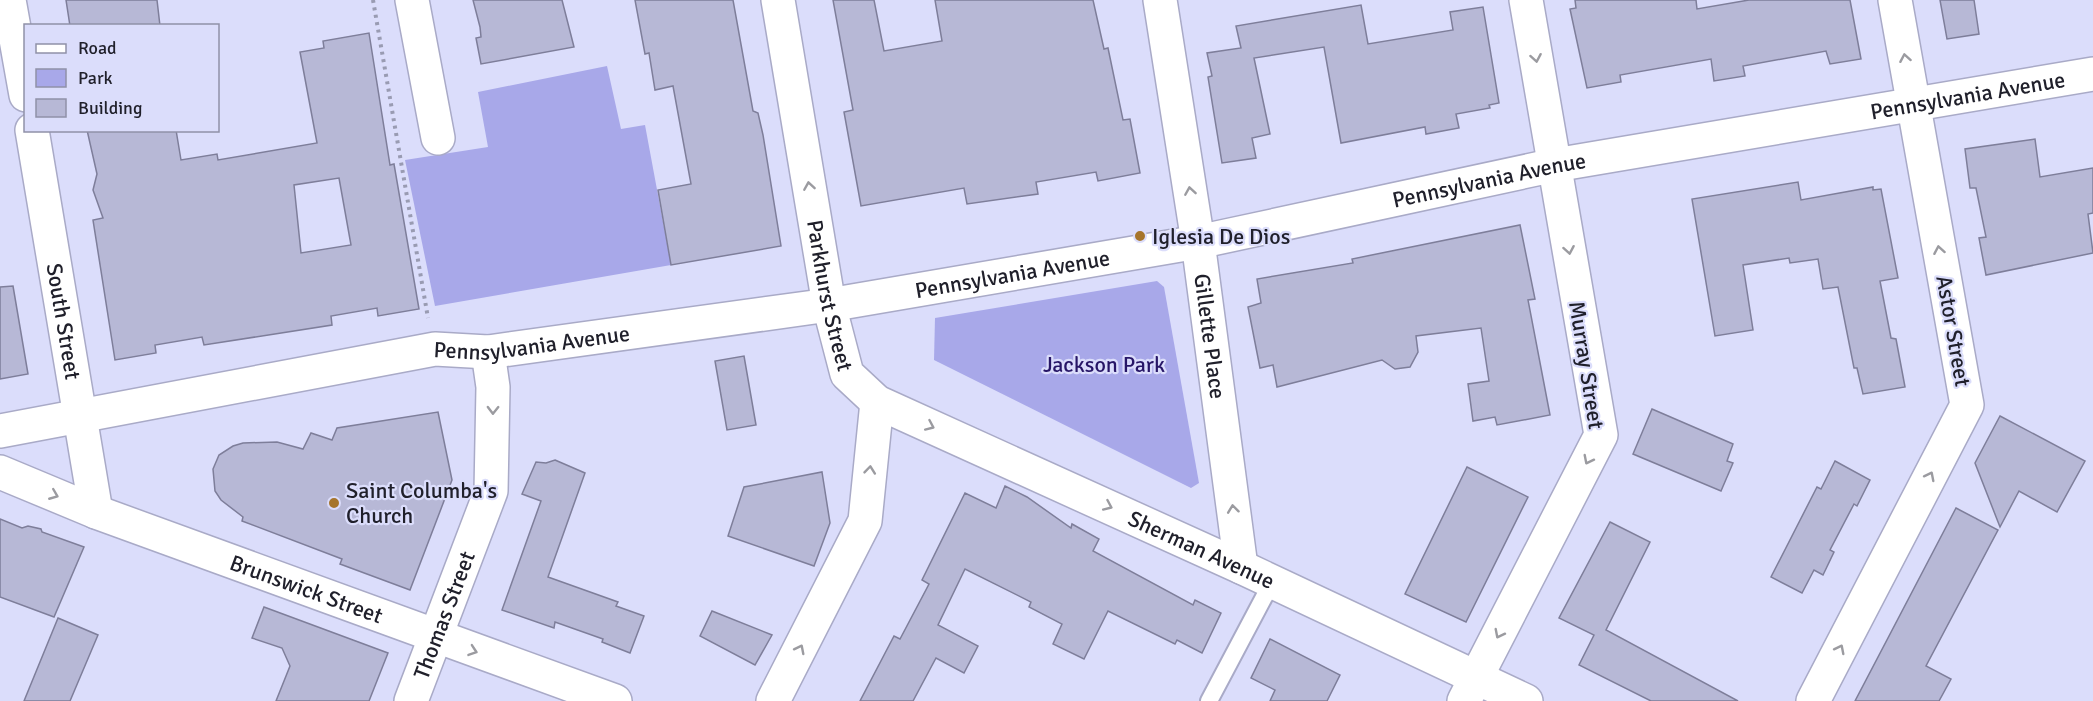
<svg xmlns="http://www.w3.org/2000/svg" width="2093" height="701" font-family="Signika,sans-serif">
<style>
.green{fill:#a8a8e9}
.building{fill:#b7b8d6;stroke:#7e7e9a;stroke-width:1.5;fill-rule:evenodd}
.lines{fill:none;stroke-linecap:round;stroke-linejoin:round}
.service-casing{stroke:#a9aac7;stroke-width:20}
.minor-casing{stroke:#a9aac7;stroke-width:36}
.path{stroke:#999bb2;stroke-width:4;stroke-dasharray:3 4.5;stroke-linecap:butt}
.service{stroke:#fff;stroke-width:16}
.minor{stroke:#fff;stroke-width:33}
.oneway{stroke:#9b9ba0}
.poi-dot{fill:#a6752b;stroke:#dbddfb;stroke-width:2}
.labels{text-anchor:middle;stroke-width:4.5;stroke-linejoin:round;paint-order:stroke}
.street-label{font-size:22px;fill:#20202b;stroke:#dbddfb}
.poi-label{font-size:22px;fill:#20202b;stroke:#dbddfb;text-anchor:start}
.park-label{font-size:22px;fill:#271667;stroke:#dbddfb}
</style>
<rect width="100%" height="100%" fill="#dbddfb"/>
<g class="green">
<path d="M607,66L621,129L645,125L671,265L435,306L405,160L488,147L478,92Z"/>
<path d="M1157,281L1164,287L1199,483L1191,488L934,360L935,318Z"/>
</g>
<g class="building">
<path d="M66,0H157L160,26H70Z"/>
<path d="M473,0H562L574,47L481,64L476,38L481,37L480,27Z"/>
<path d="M635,0H733L753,111L758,113L763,135L781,246L671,265L658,190L691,184L673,86L655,90L649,53L645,54Z"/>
<path d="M833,0H874L884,51L942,41L935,0H1093L1104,49L1108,48L1123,120L1130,119L1140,173L1098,181L1096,172L1036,182L1038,194L967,204L964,188L861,206L844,112L853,110Z"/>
<path d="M1575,0H1696L1697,9L1749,0H1850L1861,59L1830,64L1826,51L1743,66L1745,76L1714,81L1711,59L1620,75L1621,82L1587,88L1570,9L1576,8Z"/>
<path d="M1940,0H1974L1979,34L1947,39Z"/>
<path d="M1361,5L1368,44L1453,30L1450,12L1483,7L1499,103L1489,105L1490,108L1456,114L1459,128L1426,134L1425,127L1341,143L1324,47L1254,58L1270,134L1252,138L1256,158L1222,163L1208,77L1212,76L1207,53L1241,48L1236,26Z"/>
<path d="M369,33L390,165L394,164L419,309L378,316L377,308L331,316L332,325L204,345L202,337L155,345L156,353L115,360L93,220L103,218L93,190L97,174L87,130H176L181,160L217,154L218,160L317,143L300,52L324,48L323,41ZM339,178L351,245L301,253L294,185Z"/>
<path d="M2035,139L2040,177L2093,168V213L2088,214L2093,253L1986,275L1979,238L1986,237L1976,188H1970L1965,149Z"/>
<path d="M1798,182L1801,200L1873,187V190L1881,189L1898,278L1880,281L1891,338L1896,339L1905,387L1863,394L1857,368H1854L1838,287L1823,289L1818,259L1790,263L1789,258L1743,265L1753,330L1715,336L1692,199Z"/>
<path d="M1520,225L1535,299L1528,300L1550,415L1497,425L1495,417L1473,421L1468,384L1489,381L1481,328L1416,336L1418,352L1410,367L1395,369L1382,360L1277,387L1273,365L1260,368L1248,307L1261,303L1257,279L1353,263L1352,259Z"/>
<path d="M13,286L28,374L0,379V287Z"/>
<path d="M744,356L756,425L727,430L715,361Z"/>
<path d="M1652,409L1733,444L1727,461L1733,463L1721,491L1633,454Z"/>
<path d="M438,412L452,480L410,590L340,564L342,559L242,521L243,517L221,500L215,491L213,469L219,455L233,446L243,443L277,442L303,449L311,433L332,440L337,428Z"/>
<path d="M2000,416L2085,461L2057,512L2019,491L2000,527L1975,463Z"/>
<path d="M555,460L585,473L548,577L618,602L616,606L644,616L630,653L602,642L603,639L555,622L554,628L502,610L541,501L522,494L536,462L546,463Z"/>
<path d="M1835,461L1870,480L1857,506L1854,504L1830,550L1834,552L1823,575L1814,570L1802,593L1771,577L1817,487L1821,489Z"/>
<path d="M1467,467L1528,497L1466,622L1405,594Z"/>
<path d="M822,472L830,523L814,566L728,536L744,487Z"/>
<path d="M1005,486L1027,497L1071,528L1072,524L1099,539L1093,551L1193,605L1195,600L1221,613L1202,653L1177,640L1175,644L1108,611L1084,659L1053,644L1062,624L1029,607L1031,602L965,569L938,625L978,646L964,673L936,658L913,701H860L894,636L900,639L929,584L922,580L965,493L996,508Z"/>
<path d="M1956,508L1998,530L1926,666L1951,679L1939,701H1855Z"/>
<path d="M0,519L22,528L28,526L41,529L42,532L84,547L54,617L0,597Z"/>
<path d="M1610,522L1650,542L1606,630L1738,701H1651L1579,665L1594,635L1559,618Z"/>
<path d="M264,607L388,653L369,701H276L290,666L282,648L252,638Z"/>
<path d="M712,611L772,635L755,665L700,636Z"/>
<path d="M58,618L98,635L70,701H24Z"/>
<path d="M1270,639L1340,675L1327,701H1270L1275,690L1251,678Z"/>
</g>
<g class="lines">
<defs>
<path id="service" d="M1209,701L1272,582"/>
<g id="minor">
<path d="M9,0L26,95"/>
<path d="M412,0L438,138"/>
<path id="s1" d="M778,0L829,305L847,374L877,402L1241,567L1526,701"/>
<path id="s2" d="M1160,0L1198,242L1241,567"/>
<path id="s3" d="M32,130L96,512"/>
<path id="s4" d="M0,431L435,349L488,352L829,305L1198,242L1555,165L2093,74"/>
<path id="s5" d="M0,472L96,512L615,701"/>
<path id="s6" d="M411,701L491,491L493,387L488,352"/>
<path d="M773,701L865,521L877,402"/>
<path d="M1464,701L1601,435L1526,0"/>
<path d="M1813,701L1967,405L1895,0"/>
</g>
</defs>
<use href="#service" class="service-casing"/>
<use href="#minor" class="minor-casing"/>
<path class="path" d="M373,0L428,318"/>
<use href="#service" class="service"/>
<use href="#minor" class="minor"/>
</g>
<defs><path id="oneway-chevron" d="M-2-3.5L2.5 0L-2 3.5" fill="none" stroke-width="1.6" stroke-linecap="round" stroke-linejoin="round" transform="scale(1.5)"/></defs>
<g class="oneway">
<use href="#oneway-chevron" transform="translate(1536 58) rotate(80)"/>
<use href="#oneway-chevron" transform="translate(1905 58) rotate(-100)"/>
<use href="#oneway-chevron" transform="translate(809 186) rotate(-99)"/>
<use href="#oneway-chevron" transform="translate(1190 191) rotate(-99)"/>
<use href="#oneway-chevron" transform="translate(1569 250) rotate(80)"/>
<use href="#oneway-chevron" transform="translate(1939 250) rotate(-100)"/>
<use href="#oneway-chevron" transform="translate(493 410) rotate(91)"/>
<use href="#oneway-chevron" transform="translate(930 426) rotate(24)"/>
<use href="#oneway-chevron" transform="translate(1588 460) rotate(117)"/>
<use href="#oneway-chevron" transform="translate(870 470) rotate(-84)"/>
<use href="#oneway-chevron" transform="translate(1930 476) rotate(-63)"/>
<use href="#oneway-chevron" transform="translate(54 495) rotate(22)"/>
<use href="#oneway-chevron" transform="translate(1108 506) rotate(24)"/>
<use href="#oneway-chevron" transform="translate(1233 509) rotate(-97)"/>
<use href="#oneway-chevron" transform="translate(1499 634) rotate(117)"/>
<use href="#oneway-chevron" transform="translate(800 649) rotate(-63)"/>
<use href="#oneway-chevron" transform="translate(1840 649) rotate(-63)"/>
<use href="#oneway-chevron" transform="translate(473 651) rotate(19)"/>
</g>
<g class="poi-dot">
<circle cx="1140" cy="236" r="6"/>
<circle cx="334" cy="503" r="6"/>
</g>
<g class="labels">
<g class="street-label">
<text dy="8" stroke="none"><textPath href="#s4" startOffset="1998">Pennsylvania Avenue</textPath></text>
<text dy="8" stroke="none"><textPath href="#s4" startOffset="1512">Pennsylvania Avenue</textPath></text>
<text dy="8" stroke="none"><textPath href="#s4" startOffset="1026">Pennsylvania Avenue</textPath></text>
<text dy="8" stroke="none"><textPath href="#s1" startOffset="300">Parkhurst Street</textPath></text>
<text dy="8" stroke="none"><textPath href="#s3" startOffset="194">South Street</textPath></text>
<text transform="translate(1954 331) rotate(80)" y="8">Astor Street</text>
<text dy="8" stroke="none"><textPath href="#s2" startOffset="340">Gillette Place</textPath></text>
<text dy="8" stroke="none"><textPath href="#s4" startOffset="540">Pennsylvania Avenue</textPath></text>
<text transform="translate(1587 365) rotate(81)" y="8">Murray Street</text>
<text dy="8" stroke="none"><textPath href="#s1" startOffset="778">Sherman Avenue</textPath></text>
<text dy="8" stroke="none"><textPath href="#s5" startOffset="328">Brunswick Street</textPath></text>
<text dy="8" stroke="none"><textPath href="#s6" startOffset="92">Thomas Street</textPath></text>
</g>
<g class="poi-label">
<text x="1152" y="244">Iglesia De Dios</text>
<text x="346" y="498">Saint Columba's<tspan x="346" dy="25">Church</tspan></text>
</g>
<g class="park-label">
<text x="1104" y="372">Jackson Park</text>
</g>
</g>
<rect x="24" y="24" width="195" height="108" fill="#dbddfb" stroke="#9091a8" stroke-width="1.5"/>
<rect x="36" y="44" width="30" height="9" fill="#ffffff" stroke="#9091a8" stroke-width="1.5"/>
<text x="78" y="54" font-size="18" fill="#20202b">Road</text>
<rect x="36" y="69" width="30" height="18" fill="#a8a8e9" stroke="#9091a8" stroke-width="1.5"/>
<text x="78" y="84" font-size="18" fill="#20202b">Park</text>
<rect x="36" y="99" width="30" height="18" fill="#b7b8d6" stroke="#9091a8" stroke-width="1.5"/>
<text x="78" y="114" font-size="18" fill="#20202b">Building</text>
</svg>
